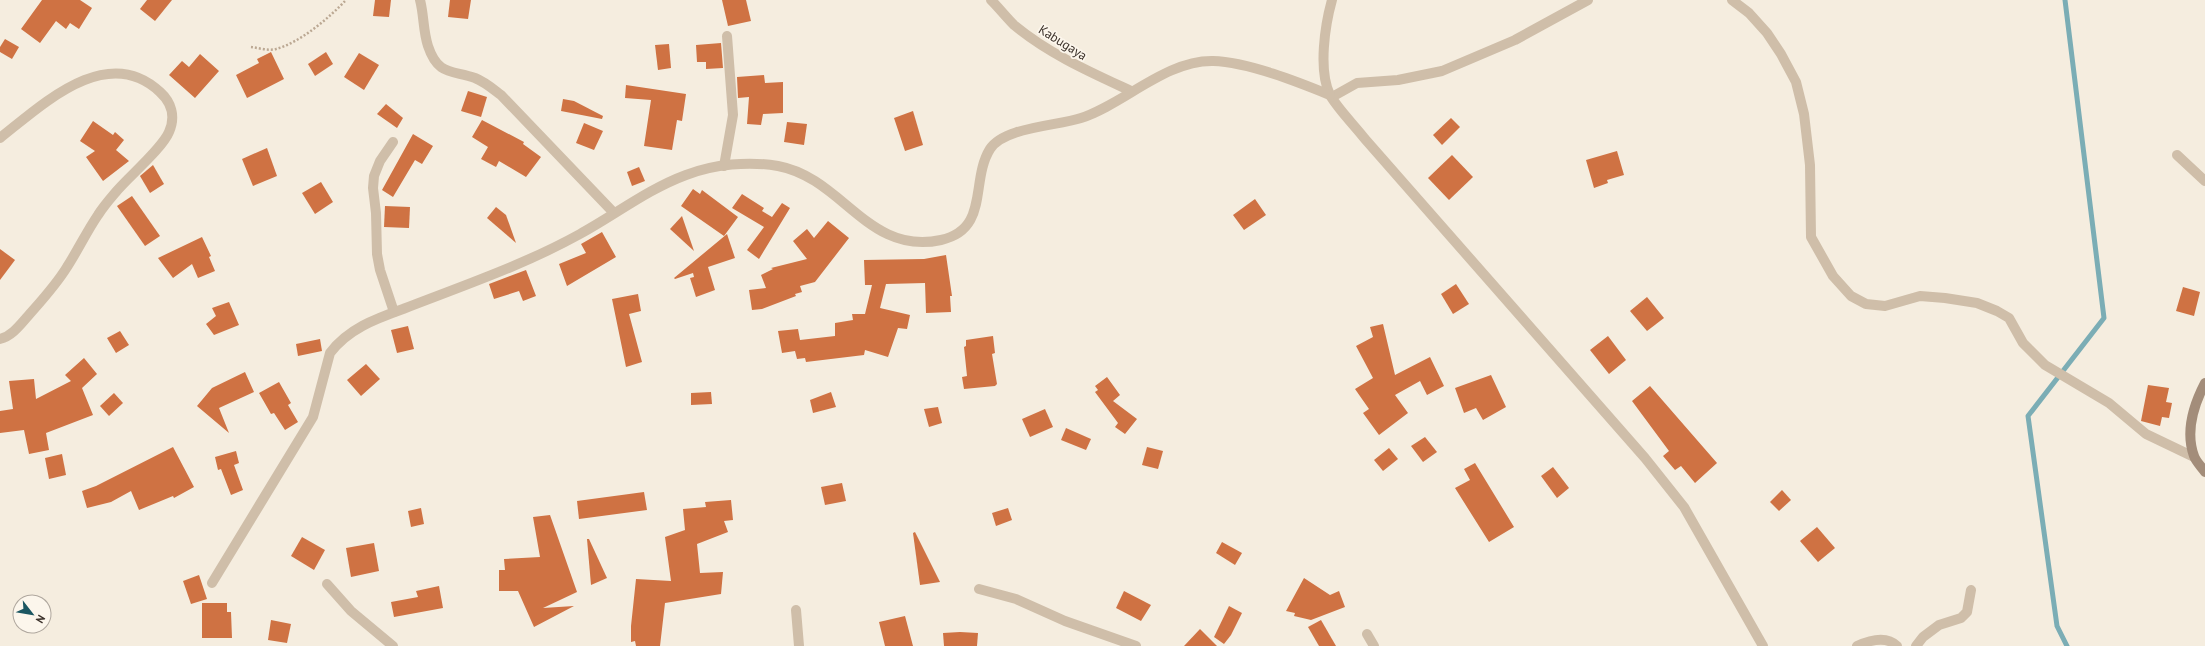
<svg xmlns="http://www.w3.org/2000/svg" width="2205" height="646" font-family="'PT Sans',sans-serif">
<style>
.lines{fill:none;stroke-linecap:round;stroke-linejoin:round}
.stream{stroke:#7badb5;stroke-width:5}
.building{fill:#cf7243}
.path{stroke:#bba893;stroke-width:2.5;stroke-dasharray:2 2;stroke-linecap:butt}
.street{stroke:#cfbea9;stroke-width:10}
.secondary{stroke:#a38d7a;stroke-width:10}
.labels{text-anchor:middle;stroke-width:3.5;stroke-linejoin:round;paint-order:stroke}
.street-label{font-size:13px;fill:#3b312a;stroke:#fcf6ec}
</style>
<rect width="100%" height="100%" fill="#f5eddf"/>
<g class="lines">
<path class="stream" d="M2065,0L2104,318L2028,416L2057,626L2067,646"/>
</g>
<g class="building">
<path d="M42,0H80L92,8L79,29L70,23L66,29L56,21L40,43L21,29Z"/>
<path d="M147,0H172L155,21L140,9Z"/>
<path d="M375,0H391L389,17L373,16Z"/>
<path d="M450,0H471L468,19L448,17Z"/>
<path d="M722,0H746L751,21L728,26Z"/>
<path d="M5,39L19,47L12,59L0,52V47Z"/>
<path d="M721,43L723,68L706,69V62H697L696,45Z"/>
<path d="M669,44L671,68L658,70L655,45Z"/>
<path d="M271,52L284,79L247,98L236,75L259,63L257,59Z"/>
<path d="M326,52L333,64L315,76L308,64Z"/>
<path d="M359,53L379,65L364,90L344,77Z"/>
<path d="M200,54L219,71L195,98L169,75L182,61L189,67Z"/>
<path d="M764,75L765,83L783,82V113L763,114L761,125L747,124L749,97L738,98L737,77Z"/>
<path d="M626,85L686,94L682,121L677,120L672,150L644,146L651,100L625,98Z"/>
<path d="M468,91L487,97L481,117L461,111Z"/>
<path d="M563,99L574,101L603,116L602,119L561,111Z"/>
<path d="M386,104L403,118L397,128L377,114Z"/>
<path d="M913,111L923,145L905,151L894,118Z"/>
<path d="M1451,118L1460,127L1442,145L1433,135Z"/>
<path d="M482,120L524,142L523,144L541,157L526,177L499,161L496,167L481,159L488,147L472,137Z"/>
<path d="M93,121L113,135L115,132L124,140L116,150L129,161L103,181L86,157L95,151L80,141Z"/>
<path d="M787,122L807,124L804,145L784,142Z"/>
<path d="M584,123L603,131L594,150L576,143Z"/>
<path d="M413,134L433,146L422,164L415,160L393,197L382,190Z"/>
<path d="M267,148L277,176L253,186L242,159Z"/>
<path d="M1617,151L1624,175L1607,180L1608,183L1594,188L1586,160Z"/>
<path d="M1452,155L1473,177L1449,200L1428,178Z"/>
<path d="M153,165L164,184L150,193L140,176Z"/>
<path d="M639,167L645,181L632,186L627,172Z"/>
<path d="M321,182L333,202L315,214L302,193Z"/>
<path d="M693,189L700,194L702,190L738,217L724,236L681,206Z"/>
<path d="M742,194L764,208L762,211L772,217L782,203L790,208L759,259L747,250L764,227L732,208Z"/>
<path d="M132,196L160,236L145,246L117,206Z"/>
<path d="M1255,199L1266,215L1244,230L1233,215Z"/>
<path d="M385,206L410,207L409,228L384,227Z"/>
<path d="M496,207L506,215L516,243L487,218Z"/>
<path d="M682,216L694,251L670,229Z"/>
<path d="M828,221L849,238L815,282L800,286L802,292L795,294L796,296L762,309L752,310L749,290L766,288L761,275L773,269L771,268L807,259L793,241L807,229L814,238Z"/>
<path d="M602,232L616,257L567,286L559,264L586,253L581,244Z"/>
<path d="M727,234L735,258L708,267L715,290L696,297L690,278L694,277L693,273L675,279L674,278Z"/>
<path d="M202,237L211,256L209,257L215,271L198,278L192,264L173,278L158,258Z"/>
<path d="M0,249L15,260L0,280Z"/>
<path d="M946,255L952,296H950L951,312L926,313L925,283L886,284L880,308L910,315L907,329L898,328L888,357L865,350L864,355L806,362L805,358L797,359L795,351L782,353L778,331L798,329L800,340L835,336V323L853,320L852,314H865L872,285H865L864,260L924,259Z"/>
<path d="M526,270L536,296L523,301L519,291L494,299L489,284Z"/>
<path d="M1456,284L1469,304L1453,314L1441,294Z"/>
<path d="M2183,287L2200,292L2194,316L2176,311Z"/>
<path d="M638,294L641,311L629,314L642,362L626,367L612,299Z"/>
<path d="M1647,297L1664,318L1647,331L1630,311Z"/>
<path d="M229,302L239,325L214,335L206,324L216,316L212,308Z"/>
<path d="M1383,324L1395,375L1430,357L1444,386L1427,395L1420,381L1395,395L1408,413L1379,435L1363,413L1369,409L1355,389L1373,378L1356,346L1373,337L1370,327Z"/>
<path d="M408,326L414,349L397,353L391,330Z"/>
<path d="M120,331L129,345L116,353L107,338Z"/>
<path d="M993,336L995,353L992,354L997,384L995,386L964,389L962,377L967,376L964,347L966,346V340Z"/>
<path d="M1608,336L1626,360L1609,374L1590,350Z"/>
<path d="M320,339L322,351L298,356L296,344Z"/>
<path d="M84,358L97,374L82,388L93,415L46,433L49,450L29,454L24,430L0,433V411L13,409L9,381L34,379L36,399L71,381L65,375Z"/>
<path d="M366,364L380,379L361,396L347,380Z"/>
<path d="M245,372L254,392L219,408L229,433L197,406L212,388Z"/>
<path d="M1491,375L1506,407L1483,420L1476,408L1464,413L1455,388Z"/>
<path d="M1107,377L1120,395L1113,401L1137,419L1125,434L1115,427L1118,423L1095,392L1098,390L1095,386Z"/>
<path d="M279,382L291,403L288,405L298,422L285,430L274,413L271,414L259,393Z"/>
<path d="M2148,385L2169,388L2166,402L2172,403L2169,418L2162,417L2160,426L2141,421Z"/>
<path d="M1650,386L1717,463L1695,483L1681,466L1675,470L1663,456L1669,451L1632,401Z"/>
<path d="M711,392L712,404L691,405V393Z"/>
<path d="M831,392L836,407L813,413L810,400Z"/>
<path d="M114,393L123,403L109,416L100,406Z"/>
<path d="M938,407L942,423L929,427L924,409Z"/>
<path d="M1045,409L1053,427L1030,437L1022,419Z"/>
<path d="M1066,428L1091,439L1086,450L1061,440Z"/>
<path d="M1425,437L1437,452L1423,462L1411,446Z"/>
<path d="M173,447L194,487L174,498L173,496L139,510L131,491L111,502L87,508L82,491L96,486Z"/>
<path d="M1147,447L1163,451L1158,469L1142,465Z"/>
<path d="M1389,448L1398,459L1383,471L1374,460Z"/>
<path d="M236,451L239,463L234,465L243,490L231,495L221,469L218,470L215,457Z"/>
<path d="M62,454L66,475L49,479L45,458Z"/>
<path d="M1475,463L1514,527L1489,542L1455,488L1470,480L1464,469Z"/>
<path d="M1553,467L1569,488L1557,498L1541,476Z"/>
<path d="M842,483L846,501L825,505L821,487Z"/>
<path d="M1782,490L1791,500L1779,511L1770,502Z"/>
<path d="M644,492L647,510L579,519L577,501Z"/>
<path d="M731,500L733,520L724,521L728,532L697,544L700,573L723,572L721,594L665,603L660,646H636L635,641L631,642V626L636,579L671,581L665,537L685,530L683,509L706,507L705,502Z"/>
<path d="M421,508L424,524L411,527L408,511Z"/>
<path d="M1008,508L1012,520L996,526L992,513Z"/>
<path d="M550,515L577,592L543,608L574,606L534,627L518,591H499V570H505L504,559L540,557L533,517Z"/>
<path d="M1817,527L1835,548L1818,562L1800,541Z"/>
<path d="M915,532L940,582L920,585L913,533Z"/>
<path d="M302,537L325,550L314,570L291,556Z"/>
<path d="M587,539H589L607,578L591,585Z"/>
<path d="M1222,542L1242,553L1235,565L1216,553Z"/>
<path d="M374,543L379,571L351,577L346,548Z"/>
<path d="M199,575L207,599L191,604L183,581Z"/>
<path d="M1304,578L1330,595L1339,591L1345,607L1311,620L1294,616L1295,613L1286,611Z"/>
<path d="M439,586L443,608L394,617L391,602L418,597L416,591Z"/>
<path d="M1124,591L1151,605L1141,621L1116,608Z"/>
<path d="M202,603H227V612H231L232,638H202Z"/>
<path d="M1229,606L1242,613L1231,635L1224,644L1214,637Z"/>
<path d="M905,616L913,646H885L879,622Z"/>
<path d="M271,620L291,624L287,643L268,640Z"/>
<path d="M1321,620L1336,646H1319L1308,627Z"/>
<path d="M1200,629L1217,646H1184Z"/>
<path d="M960,632L978,633L977,646H944L943,633Z"/>
</g>
<g class="lines">
<path class="path" d="M251,47C259,48 268,51 276,49C301,42 329,18 346,0"/>
<g class="street">
<path d="M420,0C424,15 423,31 428,46C438,76 452,70 475,78C485,82 493,89 501,95L614,213"/>
<path d="M991,0C999,8 1006,17 1014,25C1049,54 1090,72 1131,91"/>
<path d="M1332,0C1325,25 1318,70 1330,95C1338,109 1355,126 1365,139L1645,458L1684,507L1763,646"/>
<path d="M1732,0L1749,13L1767,33L1781,54L1796,82L1804,114L1810,165L1811,237L1833,276L1851,296L1866,304L1885,306L1920,296L1945,298L1977,303L1997,311L2009,318L2023,343L2045,365L2109,403L2146,434L2194,457"/>
<path d="M1332,97L1357,83L1398,80L1442,71L1515,40L1588,0"/>
<path d="M0,138C42,105 107,42 160,92C171,102 176,116 169,132C162,149 128,177 115,193C109,200 103,207 98,215C87,231 78,250 67,267C56,285 42,300 28,316C20,325 12,336 0,339"/>
<path d="M393,142L380,161L374,176L373,188L376,213L377,254L380,270L394,312"/>
<path d="M2177,155L2205,181"/>
<path d="M724,166L733,115L727,36"/>
<path d="M212,583L313,417L330,353C348,329 375,319 403,309C462,286 524,265 580,234C615,215 648,189 686,175C714,164 749,161 778,166C843,178 868,256 941,240C990,229 970,181 990,149C1004,127 1057,126 1081,118C1124,104 1166,60 1213,61C1248,62 1298,82 1330,95"/>
<path d="M327,584L351,611L393,646"/>
<path d="M979,589L1016,599L1065,621L1136,646"/>
<path d="M796,610L799,646"/>
<path d="M1367,634L1374,646"/>
<path d="M1857,646C1870,640 1886,635 1897,646"/>
<path d="M1916,646L1923,637L1939,625L1961,618L1967,612L1971,590"/>
</g>
<path class="secondary" d="M2205,383C2193,406 2185,431 2194,456C2196,462 2202,467 2205,472"/>
</g>
<g class="labels">
<g class="street-label">
<text transform="translate(1063 42) rotate(32)" y="5">Kabugaya</text>
</g>
</g>
<g transform="translate(32 614) rotate(121)"><circle r="19" fill="#fcf6ec" stroke="#afa79e"/>
<path d="M0-3L7 15L0 10L-7 15Z" fill="#1b5661"/>
<text y="-6" font-size="11" font-weight="bold" text-anchor="middle" fill="#3b312a">N</text>
</g>
</svg>
